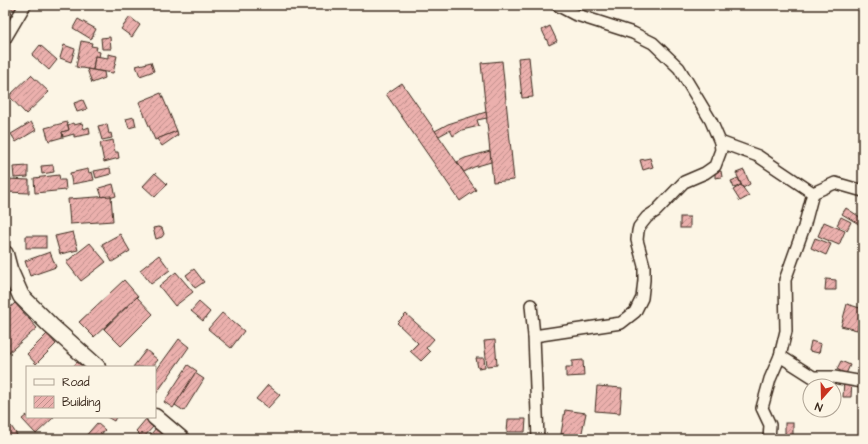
<svg xmlns="http://www.w3.org/2000/svg" width="868" height="444" font-family="'Architects Daughter',sans-serif">
<style>
.building{fill:url(#building-hatch);stroke:#3b2a1e}
.lines{fill:none;stroke-linecap:round;stroke-linejoin:round}
.minor-casing{stroke:#3b2a1e;stroke-width:14}
.secondary-casing{stroke:#3b2a1e;stroke-width:19}
.minor{stroke:#fcf5e5;stroke-width:11}
.secondary{stroke:#fcf5e5;stroke-width:16}
</style>
<defs>
<pattern id="building-hatch" width="6" height="6" patternUnits="userSpaceOnUse"><rect width="6" height="6" fill="#ebb0ad"/><path d="M-1 1l2-2M0 6l6-6M5 7l2-2" fill="none" stroke="#c08f8c"/></pattern>
</defs>
<rect width="100%" height="100%" fill="#fcf5e5"/>
<filter id="ink" filterUnits="userSpaceOnUse"><feTurbulence type="fractalNoise" baseFrequency=".025" numOctaves="2"/><feDisplacementMap in="SourceGraphic" scale="8" xChannelSelector="R" yChannelSelector="G"/><feConvolveMatrix kernelMatrix="1 2 1 2 8 2 1 2 1" color-interpolation-filters="sRGB"/></filter>
<g filter="url(#ink)">
<g class="building">
<path d="M8,5H21L17,13Z"/>
<path d="M5,7L12,12L5,23Z"/>
<path d="M130,17L140,25L132,37L121,29Z"/>
<path d="M78,19L96,29L91,39L73,28Z"/>
<path d="M550,26L557,41L549,45L542,30Z"/>
<path d="M110,37L111,49H102L101,38Z"/>
<path d="M81,41L92,43L91,46L97,47L96,51L100,52L99,57L95,56L93,70L76,67Z"/>
<path d="M40,45L57,60L49,70L32,55Z"/>
<path d="M64,45L75,49L71,62L60,58Z"/>
<path d="M108,54L117,56L113,73L93,70L95,56L108,58Z"/>
<path d="M529,57L533,97L522,98L518,58Z"/>
<path d="M502,61L514,180L493,182L481,63Z"/>
<path d="M151,62L154,71L140,76L136,66Z"/>
<path d="M87,69L104,72L105,78L92,83Z"/>
<path d="M31,75L49,92L26,114L9,96Z"/>
<path d="M402,83L476,190L460,201L386,94Z"/>
<path d="M161,93L177,131L155,140L139,102Z"/>
<path d="M83,100L87,109L77,112L74,103Z"/>
<path d="M486,112L487,118L477,120L479,126L462,130L453,136L450,130L439,136L435,131L448,124Z"/>
<path d="M134,117L136,126L129,128L126,119Z"/>
<path d="M31,122L36,130L16,142L11,134Z"/>
<path d="M67,122L69,130L62,132L63,137L49,141L45,128Z"/>
<path d="M73,123L74,125L82,123L84,129L89,127L90,134L74,137V134L63,137L62,132L69,130L68,125Z"/>
<path d="M107,124L109,134L111,133L112,138L102,140L98,126Z"/>
<path d="M177,131L178,135L162,146L157,139Z"/>
<path d="M113,140L115,152H118L119,158L104,162L100,143Z"/>
<path d="M490,151L491,162L474,167L464,172L457,162L465,158Z"/>
<path d="M650,158L653,167L643,170L640,160Z"/>
<path d="M53,165L54,172L42,174L41,166Z"/>
<path d="M28,166V177L14,178L13,167Z"/>
<path d="M110,168L111,174L96,178L94,171Z"/>
<path d="M88,169L89,173L92,172L94,180L72,184L70,173Z"/>
<path d="M744,170L750,184L743,188L736,173Z"/>
<path d="M721,171L722,177L715,178V172Z"/>
<path d="M155,173L167,184L155,197L143,186Z"/>
<path d="M59,175L60,180H65L66,190L35,193L34,178Z"/>
<path d="M738,178L741,185L734,188L731,181Z"/>
<path d="M7,179L29,180V193L7,192Z"/>
<path d="M113,184L116,196L103,200L99,188Z"/>
<path d="M741,185L749,196L740,201L733,190Z"/>
<path d="M111,196L113,221L70,224L68,199Z"/>
<path d="M846,208L863,219L862,226L842,214Z"/>
<rect x="680" y="217" width="10" height="11"/>
<path d="M841,217L851,222L847,230L837,225Z"/>
<path d="M824,222L845,231L839,245L818,236Z"/>
<path d="M158,227L162,228L164,234L162,237L156,239L153,228Z"/>
<path d="M73,232L78,250L60,254L55,236Z"/>
<path d="M120,234L130,251L112,262L102,244Z"/>
<rect x="26" y="236" width="20" height="12"/>
<path d="M815,238L831,244L826,255L811,248Z"/>
<path d="M90,243L106,262L81,281L66,262Z"/>
<path d="M50,252L56,267L30,276L25,261Z"/>
<path d="M159,255L170,270L151,284L140,270Z"/>
<path d="M194,269L204,282L195,288L186,275Z"/>
<path d="M176,272L193,292L175,306L159,286Z"/>
<path d="M826,279L836,280V290H825Z"/>
<path d="M124,280L138,296L94,337L79,322Z"/>
<path d="M7,293L9,302L5,303V294Z"/>
<path d="M137,297L153,314L121,346L104,329Z"/>
<path d="M199,302L210,312L203,321L191,311Z"/>
<path d="M15,303L37,328L7,354L5,352V312Z"/>
<path d="M847,304L863,309L857,330L841,326Z"/>
<path d="M222,313L244,331L231,348L208,329Z"/>
<path d="M406,314L434,339L426,348L430,352L421,361L410,351L418,343L397,323Z"/>
<path d="M47,334L56,344L36,364L27,354Z"/>
<path d="M179,339L189,347L156,394L155,372Z"/>
<path d="M495,340L497,365L487,366L484,341Z"/>
<path d="M811,341L821,344L819,353L809,351Z"/>
<path d="M146,350L158,360L152,367H133Z"/>
<path d="M476,358H484L485,367L478,368Z"/>
<path d="M583,360L584,376L566,377V367H572V361Z"/>
<path d="M841,361L850,365L846,374L837,369Z"/>
<path d="M77,362L83,367H73Z"/>
<path d="M188,365L197,371L173,408L164,402Z"/>
<path d="M195,373L204,379L184,411L175,405Z"/>
<path d="M844,380H852L851,397H843Z"/>
<path d="M268,385L280,395L268,408L256,399Z"/>
<path d="M597,386L622,388L620,413L595,411Z"/>
<path d="M565,410L586,413L581,437L561,434Z"/>
<path d="M27,415V417H54L36,434L22,419Z"/>
<path d="M107,417H116L114,421Z"/>
<path d="M146,419L154,426L143,438L136,431Z"/>
<path d="M508,419H526L525,432H507Z"/>
<path d="M97,423L105,430L97,439H83Z"/>
<rect x="785" y="423" width="8" height="16"/>
<path d="M11,426L19,438L17,439H5V430Z"/>
<path d="M156,428L164,435L161,439H147Z"/>
</g>
<g class="lines">
<defs>
<g id="minor">
<path d="M5,39L25,5"/>
<path d="M720,142L758,156L813,193L804,227L785,280L786,331L780,356L770,379L762,408L770,425L769,439"/>
<path d="M813,193L835,183L863,191"/>
<path d="M531,305L534,336L538,439"/>
<path d="M534,336L621,323L635,312L642,298L644,280V266L637,240L638,231L639,227L647,217L656,211L684,182L705,173L715,166L721,150L720,142L711,121L679,68L653,43L633,33L574,14L557,5"/>
<path d="M780,356L813,377H834L863,382"/>
</g>
<g id="secondary">
<path d="M5,254L9,269L21,296L51,326L97,367"/>
<path d="M155,417L181,439"/>
</g>
</defs>
<use href="#minor" class="minor-casing"/>
<use href="#secondary" class="secondary-casing"/>
<use href="#minor" class="minor"/>
<use href="#secondary" class="secondary"/>
</g>
</g>
<rect width="868" height="444" fill="none" stroke="#fcf5e5" stroke-width="20"/>
<rect x="10" y="10" width="848" height="424" fill="none" stroke="#3b2a1e" stroke-width="1.5" filter="url(#ink)"/>
<rect x="26" y="366" width="130" height="52" fill="#fcf5e5" stroke="#afa495"/>
<rect x="34" y="379" width="20" height="6" fill="#fcf5e5" stroke="#afa495"/>
<text x="62" y="386" font-size="12" fill="#3b2a1e">Road</text>
<rect x="34" y="396" width="20" height="12" fill="url(#building-hatch)" stroke="#afa495"/>
<text x="62" y="406" font-size="12" fill="#3b2a1e">Building</text>
<g transform="translate(822 398) rotate(200)"><circle r="19" fill="#fcf5e5" stroke="#afa495"/>
<path d="M0-3L7 15L0 10L-7 15Z" fill="#c8321e"/>
<text y="-6" font-size="11" font-weight="bold" text-anchor="middle" fill="#3b2a1e">N</text>
</g>
</svg>
